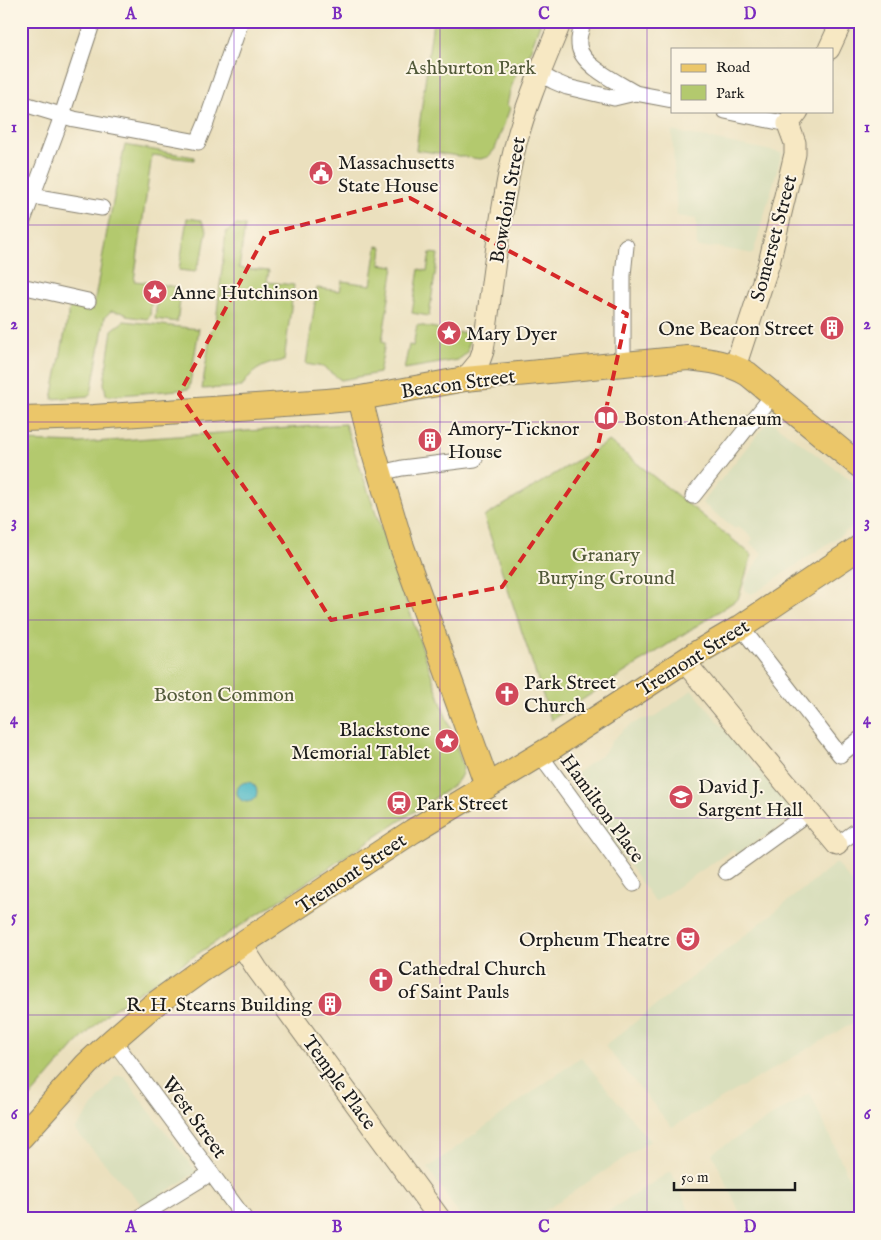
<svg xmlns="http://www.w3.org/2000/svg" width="881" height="1240" font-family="'IM FELL English',serif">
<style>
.built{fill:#dadfbd}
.green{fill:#b3c96e;stroke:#687245}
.water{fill:#4ab7c6;stroke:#336a71}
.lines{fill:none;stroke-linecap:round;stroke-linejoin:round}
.street-casing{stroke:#847e6d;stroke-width:17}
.secondary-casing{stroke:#847e6d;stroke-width:23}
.primary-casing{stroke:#847e6d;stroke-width:26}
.street{stroke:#fff;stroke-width:15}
.secondary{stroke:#f7e8c3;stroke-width:21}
.primary{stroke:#ebc669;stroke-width:24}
.marked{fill:none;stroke:#d62828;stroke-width:4;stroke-dasharray:10 6;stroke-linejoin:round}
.grid{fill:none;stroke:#7b2cbf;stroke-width:1;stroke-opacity:0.55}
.labels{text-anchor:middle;stroke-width:4;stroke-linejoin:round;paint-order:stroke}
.park-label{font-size:20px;fill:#515939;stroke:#fcf5e5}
.poi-label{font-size:20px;fill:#1c1c1c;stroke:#fcf5e5;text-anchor:start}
.street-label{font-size:20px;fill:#1c1c1c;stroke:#fcf5e5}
.neatline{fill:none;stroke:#7b2cbf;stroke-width:2}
.grid-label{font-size:16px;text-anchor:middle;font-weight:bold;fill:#7b2cbf}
</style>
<rect width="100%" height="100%" fill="#fcf5e5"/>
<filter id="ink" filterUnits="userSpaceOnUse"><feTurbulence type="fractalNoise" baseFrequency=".02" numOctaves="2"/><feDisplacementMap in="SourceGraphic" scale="10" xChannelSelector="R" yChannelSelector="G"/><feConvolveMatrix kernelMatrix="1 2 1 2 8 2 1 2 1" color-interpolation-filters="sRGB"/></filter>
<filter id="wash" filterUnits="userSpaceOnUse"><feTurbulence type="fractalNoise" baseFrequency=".0096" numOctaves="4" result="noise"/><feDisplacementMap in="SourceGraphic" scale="20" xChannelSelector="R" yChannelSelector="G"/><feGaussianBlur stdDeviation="1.12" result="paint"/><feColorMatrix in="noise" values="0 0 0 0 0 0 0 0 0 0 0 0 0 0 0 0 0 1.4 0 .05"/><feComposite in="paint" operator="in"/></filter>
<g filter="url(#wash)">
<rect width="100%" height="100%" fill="#ebe0be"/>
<g class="built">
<path d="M777,21H813L809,31Z"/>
<path d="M672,131L782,153L753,254L717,247L697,248L696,219L677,216Z"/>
<path d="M769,420L860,487V522L759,590L751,594L745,591L744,584L762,553L750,543L753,538L738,526L735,529L702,503Z"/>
<path d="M692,690L796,816L737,854L733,849L655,902L568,779L604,753L612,741L624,729L640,720L655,717Z"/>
<path d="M836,863L860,892V1019L672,1127L605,1046Z"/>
<path d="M581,1057L650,1141L532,1219H462L428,1168Z"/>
<path d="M116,1076H124L150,1112L197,1172L143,1206L75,1130Z"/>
<path d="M810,1093L860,1202V1219H743L712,1153Z"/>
<path d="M671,1171L693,1219H596Z"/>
</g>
<g class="green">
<path d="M433,21H541L527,60L520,61L510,91L507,105L510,108L495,149L488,157L480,159L416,150Z"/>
<path d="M125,145L194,157V160L152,155L134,281L153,283L150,316L147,319L126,316V313L111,311L105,317L91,394L89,396L52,399L70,306L93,310L107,231Z"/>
<path d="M187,218L201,220L207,230L203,252L195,272L179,270Z"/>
<path d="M237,225L245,226L239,268L269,271L267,282L294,285L284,361C265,363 251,370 242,387L202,389L211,331L216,322L226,232Z"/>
<path d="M377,246L382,247L380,264L394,266L382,342L385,343L379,373L341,380L323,367L306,364L317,288L340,291L342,281L371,285Z"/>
<path d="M430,253L438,254L429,316L412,313L419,269L427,271Z"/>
<path d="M159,284L176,287V294H181L177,322L155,319Z"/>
<path d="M124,321L199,329L189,389L109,396L106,394L104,383L112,330Z"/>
<path d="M417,325L436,328L449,333L468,332V335L470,336L467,353L458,360L404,369L409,345L413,346Z"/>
<path d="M345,424L463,766C463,777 456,784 447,790L109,1012L75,1045L21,1108V441L80,443Z"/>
<path d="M609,441L752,555L738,599L551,720L484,517Z"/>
</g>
<circle class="water" cx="247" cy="792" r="10"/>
</g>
<g filter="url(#ink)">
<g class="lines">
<defs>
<g id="street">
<path d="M584,21C581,29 578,37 579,45C580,65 619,83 635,93"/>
<path d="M540,74L553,81L567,87L614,98L635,93L672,100"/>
<path d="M21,103L74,119L198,142L206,123L241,21"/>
<path d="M725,111L788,124"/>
<path d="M32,196L102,208"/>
<path d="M21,226L58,127L93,21"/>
<path d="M21,286L88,301"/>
<path d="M623,364V275L626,246"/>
<path d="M380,473L402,468L475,459"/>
<path d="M693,496L773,395"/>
<path d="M741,627L840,755L860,739"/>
<path d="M540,755L634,884"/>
<path d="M837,845L860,828"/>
<path d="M726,872L809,812"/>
<path d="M113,1040L245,1219"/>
<path d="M136,1219L211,1173"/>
</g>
<g id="secondary">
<path d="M829,49L842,21"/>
<path d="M735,367L769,263L795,154V143L788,124L798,111"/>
<path d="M465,379L479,362L483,351C493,282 499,211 516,143C527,101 545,61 561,21"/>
<path d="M684,661L837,845"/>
<path d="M241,944L257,969L440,1219"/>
</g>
<g id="primary">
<path d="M360,398L373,450L401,544L488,786"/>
<path d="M21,419L94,417L327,401L360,398L465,379L688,358C710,360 729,363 748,374L860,466"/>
<path d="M21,1137L87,1064L113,1040L151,1007L199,972L413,831L551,748L695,654L741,627L860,547"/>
</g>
</defs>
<use href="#street" class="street-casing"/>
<use href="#secondary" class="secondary-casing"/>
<use href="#primary" class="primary-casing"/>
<use href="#street" class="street"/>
<use href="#secondary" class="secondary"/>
<use href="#primary" class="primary"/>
</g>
</g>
<path class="marked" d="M410,198L627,314L597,450L502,587L331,620L282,541L179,394L266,234Z"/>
<path class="grid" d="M234,21V1219M440,21V1219M647,21V1219M21,225H860M21,422H860M21,620H860M21,818H860M21,1015H860"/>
<defs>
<symbol id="civic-disc" viewBox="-11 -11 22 22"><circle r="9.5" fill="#d1495b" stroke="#fcf5e5"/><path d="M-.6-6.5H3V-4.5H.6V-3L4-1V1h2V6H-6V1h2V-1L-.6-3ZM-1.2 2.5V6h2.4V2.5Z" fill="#fff"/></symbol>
<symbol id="sight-disc" viewBox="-11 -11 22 22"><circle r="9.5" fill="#d1495b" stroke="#fcf5e5"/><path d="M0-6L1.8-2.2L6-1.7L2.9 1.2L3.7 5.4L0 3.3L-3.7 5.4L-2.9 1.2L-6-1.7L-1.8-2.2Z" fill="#fff"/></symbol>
<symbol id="building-disc" viewBox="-11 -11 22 22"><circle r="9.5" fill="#d1495b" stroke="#fcf5e5"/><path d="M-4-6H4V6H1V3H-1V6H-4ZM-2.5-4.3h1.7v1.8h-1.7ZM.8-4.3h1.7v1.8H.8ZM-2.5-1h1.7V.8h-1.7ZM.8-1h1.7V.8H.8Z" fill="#fff"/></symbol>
<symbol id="library-disc" viewBox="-11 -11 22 22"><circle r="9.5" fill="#d1495b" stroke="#fcf5e5"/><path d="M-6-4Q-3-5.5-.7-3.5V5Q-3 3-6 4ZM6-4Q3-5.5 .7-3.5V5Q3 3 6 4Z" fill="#fff"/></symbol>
<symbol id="church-disc" viewBox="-11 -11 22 22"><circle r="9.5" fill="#d1495b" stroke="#fcf5e5"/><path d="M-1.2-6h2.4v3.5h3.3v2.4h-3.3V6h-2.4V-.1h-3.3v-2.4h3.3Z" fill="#fff"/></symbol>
<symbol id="university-disc" viewBox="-11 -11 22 22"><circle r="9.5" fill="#d1495b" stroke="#fcf5e5"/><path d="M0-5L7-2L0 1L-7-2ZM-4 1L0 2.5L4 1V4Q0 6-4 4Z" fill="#fff"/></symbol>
<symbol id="station-disc" viewBox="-11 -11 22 22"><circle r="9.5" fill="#d1495b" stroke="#fcf5e5"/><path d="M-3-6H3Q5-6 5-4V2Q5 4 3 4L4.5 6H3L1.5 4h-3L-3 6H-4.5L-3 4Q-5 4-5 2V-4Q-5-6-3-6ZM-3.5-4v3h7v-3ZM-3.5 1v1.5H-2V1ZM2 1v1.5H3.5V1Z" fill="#fff"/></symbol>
<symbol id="theatre-disc" viewBox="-11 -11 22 22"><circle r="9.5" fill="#d1495b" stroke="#fcf5e5"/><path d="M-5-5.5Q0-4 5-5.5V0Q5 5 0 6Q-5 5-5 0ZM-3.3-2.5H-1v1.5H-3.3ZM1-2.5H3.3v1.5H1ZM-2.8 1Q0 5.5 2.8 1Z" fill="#fff"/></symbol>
</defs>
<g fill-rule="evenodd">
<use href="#civic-disc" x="307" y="159" width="28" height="28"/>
<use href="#sight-disc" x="141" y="278" width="28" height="28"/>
<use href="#building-disc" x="818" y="314" width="28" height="28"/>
<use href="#sight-disc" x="435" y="319" width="28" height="28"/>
<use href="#library-disc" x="592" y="404" width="28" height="28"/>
<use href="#building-disc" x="416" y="426" width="28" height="28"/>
<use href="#church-disc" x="493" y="680" width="28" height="28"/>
<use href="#sight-disc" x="433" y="727" width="28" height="28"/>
<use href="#university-disc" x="667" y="783" width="28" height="28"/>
<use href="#station-disc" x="385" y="789" width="28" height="28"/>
<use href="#theatre-disc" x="674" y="925" width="28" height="28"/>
<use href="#church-disc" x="367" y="966" width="28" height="28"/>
<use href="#building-disc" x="316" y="990" width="28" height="28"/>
</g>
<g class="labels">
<g class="park-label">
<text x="471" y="74">Ashburton Park</text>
<text x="606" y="561">Granary<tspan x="606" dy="23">Burying Ground</tspan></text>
<text x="224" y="701">Boston Common</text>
</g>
<g class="poi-label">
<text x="338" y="169">Massachusetts<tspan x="338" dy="23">State House</tspan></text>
<text x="172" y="299">Anne Hutchinson</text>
<text x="814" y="335" text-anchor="end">One Beacon Street</text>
<text x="466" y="340">Mary Dyer</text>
<text x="624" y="425">Boston Athenaeum</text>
<text x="448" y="435">Amory–Ticknor<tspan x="448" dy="23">House</tspan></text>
<text x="524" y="689">Park Street<tspan x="524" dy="23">Church</tspan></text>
<text x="430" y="736" text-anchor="end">Blackstone<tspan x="430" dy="23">Memorial Tablet</tspan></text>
<text x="698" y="793">David J.<tspan x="698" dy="23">Sargent Hall</tspan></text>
<text x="416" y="810">Park Street</text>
<text x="670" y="946" text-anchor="end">Orpheum Theatre</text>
<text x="398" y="975">Cathedral Church<tspan x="398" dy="23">of Saint Pauls</tspan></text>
<text x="312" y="1011" text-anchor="end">R. H. Stearns Building</text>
</g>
<g class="street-label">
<text transform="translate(507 200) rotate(-80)" y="7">Bowdoin Street</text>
<text transform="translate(773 238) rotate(-75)" y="7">Somerset Street</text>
<text transform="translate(458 383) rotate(-8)" y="7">Beacon Street</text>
<text transform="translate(693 657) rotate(-32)" y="7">Tremont Street</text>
<text transform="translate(603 808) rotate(54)" y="7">Hamilton Place</text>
<text transform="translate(351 873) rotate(-34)" y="7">Tremont Street</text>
<text transform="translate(340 1082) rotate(54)" y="7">Temple Place</text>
<text transform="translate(195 1117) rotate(54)" y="7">West Street</text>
</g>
</g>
<rect width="881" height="1240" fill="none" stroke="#fcf5e5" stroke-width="55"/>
<rect x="671" y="48" width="162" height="65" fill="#fcf5e5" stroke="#a29e95"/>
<rect x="681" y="64" width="25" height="8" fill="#ebc669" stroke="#a29e95"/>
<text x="716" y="72" font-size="15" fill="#1c1c1c">Road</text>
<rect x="681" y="85" width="25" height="15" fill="#b3c96e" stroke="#a29e95"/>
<text x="716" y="98" font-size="15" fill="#1c1c1c">Park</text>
<path d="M674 1182v8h121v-8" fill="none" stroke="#1c1c1c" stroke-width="2.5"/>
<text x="681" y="1182" font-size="15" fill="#1c1c1c" stroke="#fcf5e5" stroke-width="4" paint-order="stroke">50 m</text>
<rect x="28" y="28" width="826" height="1184" class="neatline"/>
<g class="grid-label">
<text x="131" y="19">A</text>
<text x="337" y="19">B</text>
<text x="544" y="19">C</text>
<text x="750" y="19">D</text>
<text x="14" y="132">1</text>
<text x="867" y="132">1</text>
<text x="14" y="329">2</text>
<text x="867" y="329">2</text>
<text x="14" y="527">3</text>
<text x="867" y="527">3</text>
<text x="14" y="724">4</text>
<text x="867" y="724">4</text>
<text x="14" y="922">5</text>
<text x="867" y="922">5</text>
<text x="14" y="1119">6</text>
<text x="867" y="1119">6</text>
<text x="131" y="1232">A</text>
<text x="337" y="1232">B</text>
<text x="544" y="1232">C</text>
<text x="750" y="1232">D</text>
</g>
</svg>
